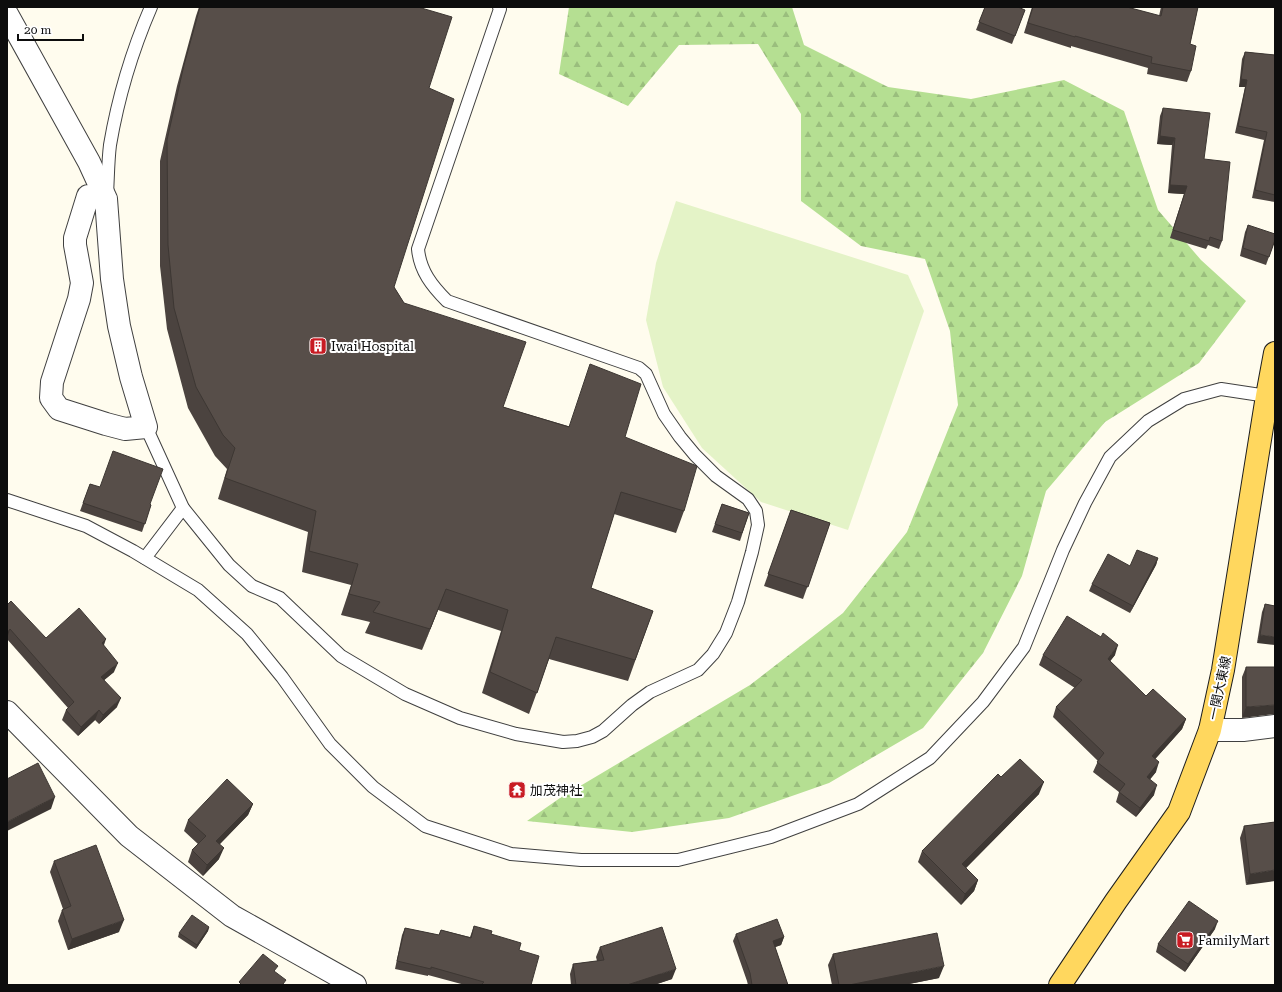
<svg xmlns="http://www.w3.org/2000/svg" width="1282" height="992" font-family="'Roboto Serif','Noto Sans JP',serif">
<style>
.forest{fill:url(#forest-firs)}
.pitch{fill:#e4f3c7}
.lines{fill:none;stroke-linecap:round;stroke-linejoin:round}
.service-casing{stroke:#404040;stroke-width:14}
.minor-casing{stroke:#404040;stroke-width:24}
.tertiary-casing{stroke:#404040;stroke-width:24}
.primary-casing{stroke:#1e1e1e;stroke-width:24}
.service{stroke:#fff;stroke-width:12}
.minor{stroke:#fff;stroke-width:22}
.tertiary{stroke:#fff;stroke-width:22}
.primary{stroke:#ffd75e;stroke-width:22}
.wall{fill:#4b433f}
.shaded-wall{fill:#3d3733}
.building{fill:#574e49;stroke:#3d3733}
.labels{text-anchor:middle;stroke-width:4;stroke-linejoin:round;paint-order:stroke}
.poi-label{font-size:13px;fill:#0d0d0d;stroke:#fff;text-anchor:start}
.street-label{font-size:13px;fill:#0d0d0d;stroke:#fff}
</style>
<defs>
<pattern id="forest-firs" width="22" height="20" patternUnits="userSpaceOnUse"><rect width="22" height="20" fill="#b5df92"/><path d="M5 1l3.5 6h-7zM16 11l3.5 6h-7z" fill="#9abe7d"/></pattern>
</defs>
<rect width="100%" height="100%" fill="#fffcee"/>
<path class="forest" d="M569,7H792L804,45L888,87L971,99L1064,80L1124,111L1158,210L1201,260L1246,301L1199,363L1105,422L1046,491L1022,576L983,653L923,728L829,783L729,818L632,832L527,821L560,798L750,685L843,613L907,532L958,405L950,331L925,259L861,246L801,201V114L758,44L679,45L628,106L559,74Z"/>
<path class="pitch" d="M676,201L908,275L924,311L848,530L761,502L702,448L663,387L646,320L656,263Z"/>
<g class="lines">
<defs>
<g id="service">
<path d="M107,194C108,178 108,161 110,145C118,98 132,51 151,7"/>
<path d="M146,427L183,508L229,565L252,586L280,598L341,656L405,694L460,718L516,734L563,742L577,741L592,737L603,731L632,705L650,692L698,670L713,654L726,633L738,602L752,552L758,525L756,511L748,499L716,476L695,455L680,437L664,414L646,374L639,368L447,301C432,286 420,271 418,249L500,9L499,7"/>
<path d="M7,500L86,526L133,551L198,590L247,634L282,677L330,744L373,787L425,826L511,854L581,860H678L771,837L858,804L930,758L983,702L1024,647L1063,550L1085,503L1110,457L1148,421L1184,399L1221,389L1267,396"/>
<path d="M145,558L183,508"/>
</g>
<path id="minor" d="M1210,730H1243L1275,726"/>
<g id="tertiary">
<path d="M7,14L89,162L106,199L112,279L119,326L131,377L146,427L125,429L106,424L59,409L51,398L52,382L79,299L82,283L75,245V238L88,196L106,199"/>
<path d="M7,712L129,836L232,916L355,985"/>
</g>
<path id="primary" d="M1060,985L1116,901L1179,812L1210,730L1223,670L1267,396L1275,353"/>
</defs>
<use href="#service" class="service-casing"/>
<use href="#minor" class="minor-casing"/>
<use href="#tertiary" class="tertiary-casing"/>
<use href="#primary" class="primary-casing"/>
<use href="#service" class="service"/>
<use href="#minor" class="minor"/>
<use href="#tertiary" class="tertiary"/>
<use href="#primary" class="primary"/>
</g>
<g class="wall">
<path d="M199,7H418L429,88L394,287L404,303L503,407L568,426L625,437L684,511L676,533L614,514L591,588L653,611L628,681L549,659L529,714L482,693L501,631L438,610L422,650L365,633L370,622L341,615L351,585L302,572L308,532L218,499L227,469L215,456L188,408L167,329L160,266V161L177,86L196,16Z"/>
<path d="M985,7L1025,10L1012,44L976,30Z"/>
<path d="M1032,7H1127L1159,16L1161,7H1198L1190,44L1191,71L1187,82L1147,74L1148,68L1071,46V48L1024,33Z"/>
<path d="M1245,52L1275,55V202L1252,198L1264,140L1235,133L1245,87H1239L1242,59Z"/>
<path d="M1163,108L1204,159L1222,241L1219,249L1208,245L1206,249L1170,238L1184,194L1168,193L1172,145L1157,144L1160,116Z"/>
<path d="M1248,225L1275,240L1266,265L1240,256L1245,232Z"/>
<path d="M90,484L151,505L142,532L80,511Z"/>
<path d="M722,504L749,513L740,541L712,532Z"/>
<path d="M791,510L830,523L803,599L764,586Z"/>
<path d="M1158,558L1156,565L1130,613L1089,591L1092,584L1130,566Z"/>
<path d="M1265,604L1275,606L1257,643L1262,612Z"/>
<path d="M7,605L46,638L104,646L114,672L104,680L117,707L99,724L95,720L78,736L62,720L66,710L68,708L7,639Z"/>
<path d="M1043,655H1115L1110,661L1146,696L1186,719L1182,729L1155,759L1156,772L1150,779L1154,795L1136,817L1116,802L1119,792L1093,772L1098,761L1053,717L1056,707L1075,688L1039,665Z"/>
<path d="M1246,667H1275L1242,718V677Z"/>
<path d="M1001,777L1039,794L966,868L978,880L974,891L961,905L918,862L922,851Z"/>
<path d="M253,804L248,815L220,844L219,859L203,876L188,862L192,850L198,844L184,831L188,820Z"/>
<path d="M1275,822L1246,885L1240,838L1244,826Z"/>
<path d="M54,861L119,932L68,950L58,921L62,910L63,909L50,872Z"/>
<path d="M474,926L491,934L519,950L531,985H465L428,975V976L395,969L402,935L405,928L439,935L441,930L470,937Z"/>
<path d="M209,927L208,931L196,949L178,937L179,933Z"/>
<path d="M1215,929L1185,972L1156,952L1158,944Z"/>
<path d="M736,934L784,937L781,945L775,947L788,985H748L747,981L733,941Z"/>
<path d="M600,947L672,979L654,985H571L570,974L573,964L597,961L596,957Z"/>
<path d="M833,954L939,978L904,985H832L828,965Z"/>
</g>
<g class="shaded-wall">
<path d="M1241,79L1247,80L1245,87H1239Z"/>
<path d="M1160,136L1175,138L1172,145L1157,144Z"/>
<path d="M1170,185L1187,186L1184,194L1168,193Z"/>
<path d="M1158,558L1156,565L1130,613L1133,606Z"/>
<path d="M446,589L438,610L422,650L430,629Z"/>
<path d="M10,629L7,639V633Z"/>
<path d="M1260,635L1275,637V645L1257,643Z"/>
<path d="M106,639L103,648L102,643Z"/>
<path d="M1118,645L1115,655L1104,669L1108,659Z"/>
<path d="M118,663L114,672L97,686L101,677Z"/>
<path d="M121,698L117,707L99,724L103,715Z"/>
<path d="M1275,705V714L1242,718L1246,707Z"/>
<path d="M99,710L95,720L78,736L81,727Z"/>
<path d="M1186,719L1182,729L1149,766L1152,756Z"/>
<path d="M1159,762L1156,772L1144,787L1147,777Z"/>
<path d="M1044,782L1039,794L958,876L962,864Z"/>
<path d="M1157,785L1154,795L1136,817L1140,808Z"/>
<path d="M55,797L51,809L7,831V822Z"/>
<path d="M253,804L248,815L212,852L216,841Z"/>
<path d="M224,848L219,859L203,876L207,865Z"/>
<path d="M1275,870V881L1246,885L1250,874Z"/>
<path d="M978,880L974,891L961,905L965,894Z"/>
<path d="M124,920L119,932L68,950L72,939Z"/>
<path d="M1218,921L1215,929L1185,972L1188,964Z"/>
<path d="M209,927L208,931L196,949L197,945Z"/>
<path d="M784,937L781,945L770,949L773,941Z"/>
<path d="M944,966L939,978L904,985H849Z"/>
<path d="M676,969L672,979L654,985H627Z"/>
</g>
<g class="building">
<path d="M200,7H418L452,17L429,88L454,99L394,287L404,303L526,342L503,407L569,427L590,364L641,384L625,437L697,466L684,511L621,492L591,588L653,611L635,660L556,637L537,693L490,672L508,610L446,589L430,629L373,612L380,602L349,594L358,564L309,551L316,511L225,478L235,448L223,435L196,387L174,308L168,245L167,140L184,65Z"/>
<path d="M985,7H1018L1025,10L1015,36L979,22Z"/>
<path d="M1033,7H1127L1161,16L1163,7H1198L1190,44L1196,46L1191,71L1151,63L1152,57L1075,36V37L1028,23Z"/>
<path d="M1245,52L1275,55V195L1255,190L1267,132L1238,126L1247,80L1241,79Z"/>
<path d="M1163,108L1210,113L1204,159L1230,162L1222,241L1210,237L1209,241L1173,230L1187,186L1170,185L1175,138L1160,136Z"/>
<path d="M1248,225L1275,234V240L1269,257L1243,248Z"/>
<path d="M113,451L163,469L150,504L151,505L145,524L83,503L90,484L100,487Z"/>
<path d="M722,504L749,513L742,533L715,524Z"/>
<path d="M791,510L830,523L808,587L768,574Z"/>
<path d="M1137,550L1158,558L1133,606L1092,584L1108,554L1130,566Z"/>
<path d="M11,601L46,638L79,608L106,639L102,643L118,663L101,677L121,698L103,715L99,710L81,727L66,710L74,702L10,629L7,633V605Z"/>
<path d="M1265,604L1275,606V637L1260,635Z"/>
<path d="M1067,616L1101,637L1103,633L1118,645L1108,659L1146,696L1153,689L1186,719L1152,756L1159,762L1147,777L1157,785L1140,808L1119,792L1125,784L1097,762L1104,753L1056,707L1082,680L1043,655Z"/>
<path d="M1246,667H1275V705L1246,707Z"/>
<path d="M1020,759L1044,782L962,864L978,880L965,894L922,851L998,774L1001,777Z"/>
<path d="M38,763L55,797L7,822V779Z"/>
<path d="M227,779L253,804L216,841L224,848L207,865L192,850L206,836L188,820Z"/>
<path d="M1275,822V870L1250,874L1244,826Z"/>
<path d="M96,845L124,920L72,939L62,910L71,906L54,861Z"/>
<path d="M1189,901L1218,921L1188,964L1158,944Z"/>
<path d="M192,915L209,927L197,945L179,933Z"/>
<path d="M777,919L784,937L773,941L788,985H752L750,973L736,934Z"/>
<path d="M474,926L492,931L491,934L521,943L519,950L539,956L531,985H481L484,982L431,967V969L397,961L405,928L439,935L441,930L471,938Z"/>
<path d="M662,927L676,969L627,985H576L573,964L604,960L600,947Z"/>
<path d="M937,933L944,966L849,985H839L833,954Z"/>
<path d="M263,954L278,966L274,971L286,980L283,984L284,985H242L239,982Z"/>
</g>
<defs>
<symbol id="building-square" viewBox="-11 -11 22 22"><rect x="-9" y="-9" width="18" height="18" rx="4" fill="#c81b23" stroke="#fff"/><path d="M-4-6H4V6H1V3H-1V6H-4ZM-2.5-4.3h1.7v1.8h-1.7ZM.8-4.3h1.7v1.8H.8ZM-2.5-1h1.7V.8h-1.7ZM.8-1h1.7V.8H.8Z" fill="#fff"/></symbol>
<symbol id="temple-square" viewBox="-11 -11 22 22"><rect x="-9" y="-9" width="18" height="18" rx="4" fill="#c81b23" stroke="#fff"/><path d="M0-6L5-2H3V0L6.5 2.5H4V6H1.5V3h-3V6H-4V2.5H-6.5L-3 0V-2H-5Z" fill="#fff"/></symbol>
<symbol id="supermarket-square" viewBox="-11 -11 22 22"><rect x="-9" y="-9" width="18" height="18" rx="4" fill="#c81b23" stroke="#fff"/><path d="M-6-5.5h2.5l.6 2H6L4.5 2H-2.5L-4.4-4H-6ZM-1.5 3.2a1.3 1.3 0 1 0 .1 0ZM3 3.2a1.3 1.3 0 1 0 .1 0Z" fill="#fff"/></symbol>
</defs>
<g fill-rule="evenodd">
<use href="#building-square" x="308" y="336" width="20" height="20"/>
<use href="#temple-square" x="507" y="780" width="20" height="20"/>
<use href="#supermarket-square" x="1175" y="930" width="20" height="20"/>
</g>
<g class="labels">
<g class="poi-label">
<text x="331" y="351">Iwai Hospital</text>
<text x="530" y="795">加茂神社</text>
<text x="1198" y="945">FamilyMart</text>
</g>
<g class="street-label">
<text transform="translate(1219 688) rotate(-78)" y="5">一関大東線</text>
</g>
</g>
<rect width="1282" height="992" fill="none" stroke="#0d0d0d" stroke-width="16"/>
<path d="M18 34v6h65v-6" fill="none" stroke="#0d0d0d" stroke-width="2"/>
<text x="24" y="34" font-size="12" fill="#0d0d0d" stroke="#ffffff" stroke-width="3" paint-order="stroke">20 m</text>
</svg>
